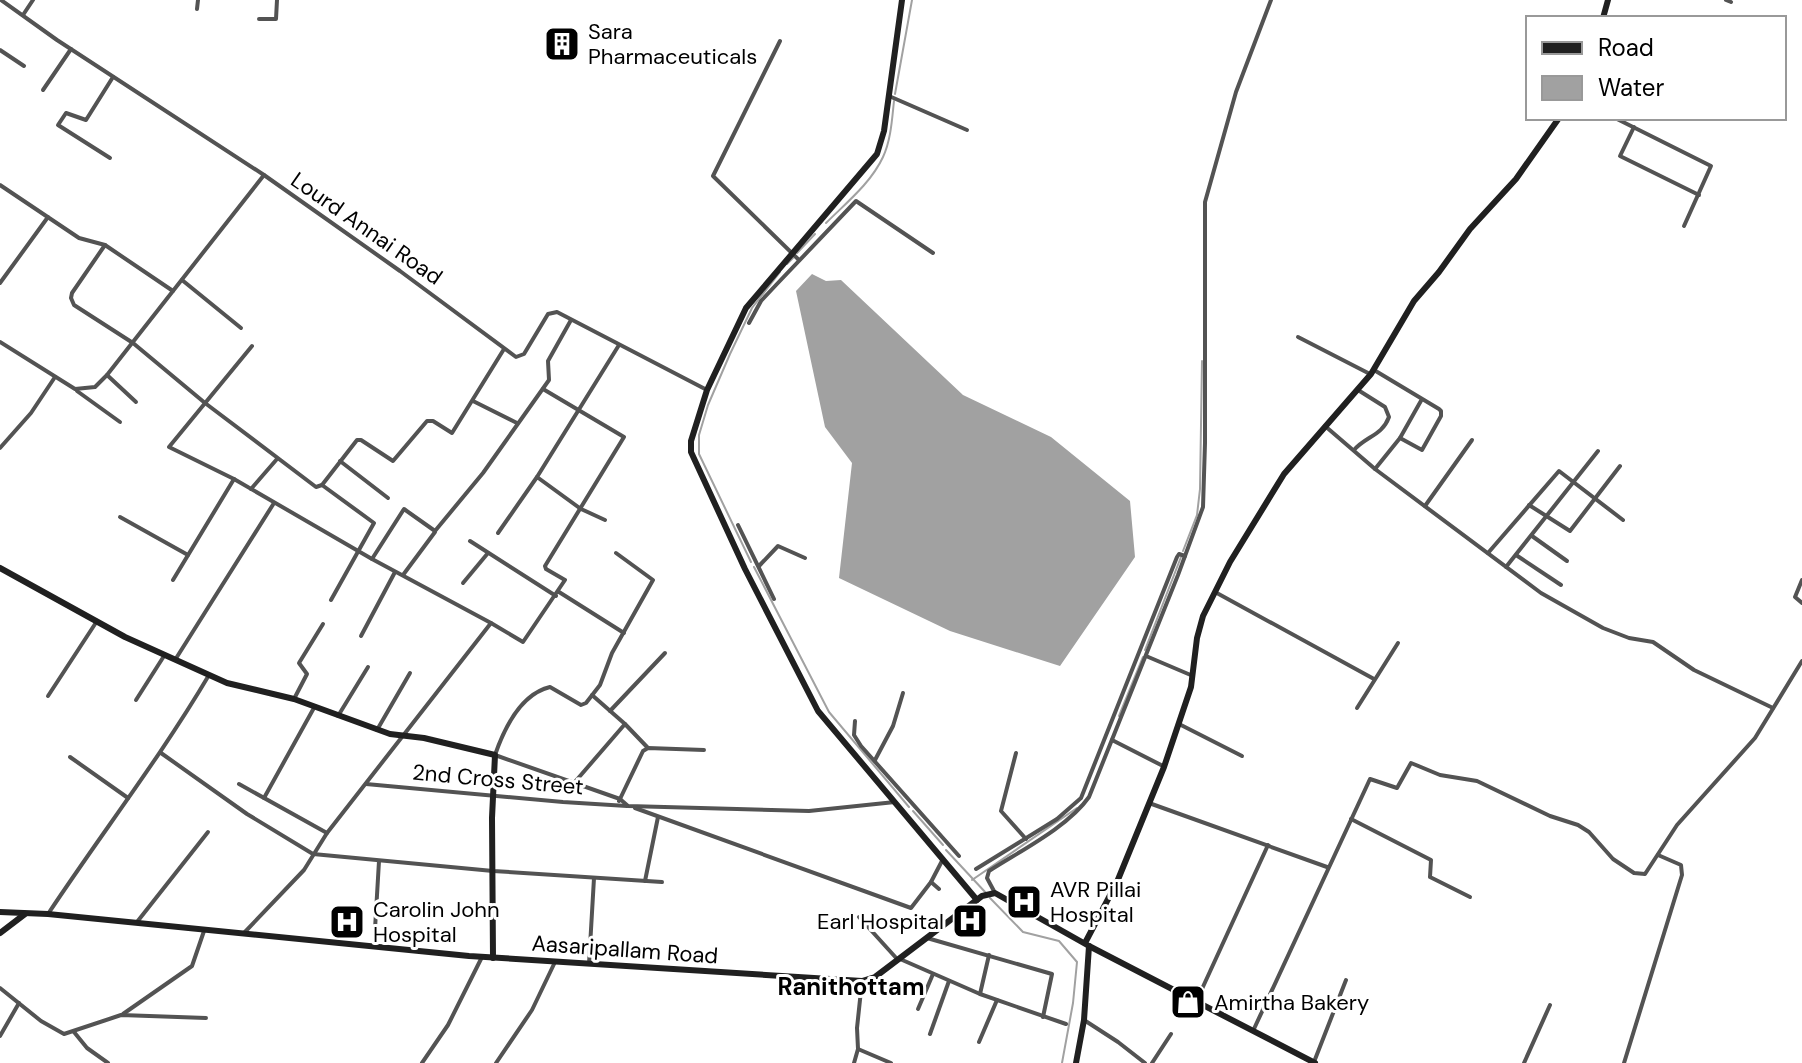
<svg xmlns="http://www.w3.org/2000/svg" width="1802" height="1063" font-family="'DM Sans',sans-serif">
<style>
.water{fill:#a1a1a1}
.lines{fill:none;stroke-linecap:round;stroke-linejoin:round}
.stream{stroke:#a1a1a1;stroke-width:2}
.street{stroke:#535353;stroke-width:4}
.secondary{stroke:#202020;stroke-width:6}
.labels{text-anchor:middle;stroke-width:6;stroke-linejoin:round;paint-order:stroke}
.poi-label{font-size:22px;fill:#000;stroke:#fff;text-anchor:start}
.street-label{font-size:22px;fill:#000;stroke:#fff}
.neighbourhood-label{font-size:24px;font-weight:bold;fill:#000;stroke:#fff}
</style>
<rect width="100%" height="100%" fill="#fff"/>
<path class="water" d="M812,274L826,281L841,280L963,395L1051,437L1130,501L1135,557L1060,666L950,631L839,578L852,463L825,427L796,291Z"/>
<g class="lines">
<g class="stream">
<path d="M895,94L912,0"/>
<path d="M826,223C846,203 871,183 883,157C891,140 892,119 894,101"/>
<path d="M797,253L815,234"/>
<path d="M787,264L793,258"/>
<path d="M1183,551L1197,515L1200,489L1202,361"/>
<path d="M751,562L699,454V435L708,405L730,354L752,308L780,272"/>
<path d="M754,567L829,712L909,807"/>
<path d="M1145,650L1181,557"/>
<path d="M1119,716L1143,657"/>
<path d="M913,811L943,845"/>
<path d="M946,850L986,893"/>
<path d="M972,880L1077,808"/>
<path d="M990,898L1023,932L1059,941L1077,962L1073,1003L1062,1063"/>
</g>
<g class="street">
<path d="M1,0L57,40L264,175L400,271L516,357L524,354L548,314L557,312L707,390"/>
<path d="M1726,0L1731,2"/>
<path d="M197,9L198,0"/>
<path d="M23,15L33,0"/>
<path d="M259,19H276L277,0"/>
<path d="M780,41L713,176L799,260"/>
<path d="M0,50L24,66"/>
<path d="M43,90L71,49"/>
<path d="M889,96L967,130"/>
<path d="M1615,118L1711,166L1684,226"/>
<path d="M1634,127L1620,156L1699,195"/>
<path d="M110,158L58,125L66,113L86,120L113,77"/>
<path d="M0,185L79,238L105,245L173,291"/>
<path d="M105,245L72,293L71,298L74,305L133,343L205,403L316,487L322,485L357,440H361L393,461L427,421H433L452,433L504,349"/>
<path d="M182,280L241,328"/>
<path d="M0,283L48,217"/>
<path d="M749,323L761,301L776,285L856,201L933,253"/>
<path d="M1298,337L1370,374"/>
<path d="M0,342L75,389L95,387L107,375L264,175"/>
<path d="M252,346L169,447L234,479L372,559"/>
<path d="M1374,370L1439,409L1441,411V416L1422,450L1400,438L1422,399"/>
<path d="M107,375L136,402"/>
<path d="M77,391L120,422"/>
<path d="M473,401L517,423"/>
<path d="M1325,426L1375,469L1541,593L1603,628L1629,638L1653,642L1694,670L1773,708"/>
<path d="M0,448L31,413L55,377"/>
<path d="M1354,450C1366,436 1382,436 1389,417L1385,407L1358,390"/>
<path d="M340,461L388,498"/>
<path d="M1375,469L1400,438"/>
<path d="M537,477L619,345"/>
<path d="M322,485L374,523L331,600"/>
<path d="M251,489L277,459"/>
<path d="M1529,505L1570,531L1620,466"/>
<path d="M1425,506L1472,440"/>
<path d="M120,517L188,555"/>
<path d="M738,525L774,599"/>
<path d="M498,533L537,477L581,509L605,520"/>
<path d="M1532,536L1567,561"/>
<path d="M470,541L556,596"/>
<path d="M616,553L653,580L612,653L600,685L586,703L581,705L550,687C521,694 504,729 495,755L620,799L628,806L809,811L895,802"/>
<path d="M1488,553L1559,471L1623,520"/>
<path d="M1516,555L1561,585"/>
<path d="M759,566L778,546L805,558"/>
<path d="M1506,567L1598,451"/>
<path d="M403,575L435,532"/>
<path d="M173,580L234,479"/>
<path d="M1802,580L1795,597L1802,603"/>
<path d="M463,583L488,553"/>
<path d="M559,592L624,633"/>
<path d="M1215,592L1374,679"/>
<path d="M491,623L523,642L565,580L546,569L545,566L624,437L543,389"/>
<path d="M361,636L395,572"/>
<path d="M1146,656L1193,676"/>
<path d="M175,660L274,503"/>
<path d="M592,695L625,724"/>
<path d="M48,696L97,621"/>
<path d="M294,699L307,674L299,663L323,624"/>
<path d="M136,700L164,656"/>
<path d="M1357,708L1398,643"/>
<path d="M610,711L665,653"/>
<path d="M338,716L368,667"/>
<path d="M855,721L854,735L861,746L959,856"/>
<path d="M1179,724L1242,756"/>
<path d="M377,730L410,673"/>
<path d="M1112,740L1163,766"/>
<path d="M161,753L247,814L313,854L493,871L662,882"/>
<path d="M1016,753L1001,811L1026,839"/>
<path d="M70,757L128,798"/>
<path d="M875,760L893,726L903,693"/>
<path d="M574,783L625,724L648,748"/>
<path d="M239,784L327,833"/>
<path d="M366,784L563,802L627,806"/>
<path d="M264,798L315,706"/>
<path d="M619,801L643,751L648,748L704,750"/>
<path d="M1149,803L1327,867"/>
<path d="M635,808L911,908L931,882L939,889"/>
<path d="M1351,819L1431,860L1430,877L1470,897"/>
<path d="M976,869L1057,819L1081,798L1177,557L1179,554L1185,556"/>
<path d="M645,881L658,817"/>
<path d="M931,882L943,859"/>
<path d="M995,893L987,878L989,871C1020,851 1068,827 1089,797L1178,575L1203,507L1205,443V202L1236,92L1271,0"/>
<path d="M48,914C101,834 160,758 209,675"/>
<path d="M859,917L898,960"/>
<path d="M137,922L208,832"/>
<path d="M243,934L304,870L327,833L491,623L372,559L404,509L435,531L483,473L549,380L548,361L571,320"/>
<path d="M927,938L1052,974L1043,1017"/>
<path d="M374,946L379,861"/>
<path d="M900,959L980,994L1066,1024"/>
<path d="M589,964L594,878"/>
<path d="M0,988L41,1021L64,1034L121,1015L206,1018"/>
<path d="M980,994L989,955"/>
<path d="M1196,1002L1268,845"/>
<path d="M918,1009L933,974"/>
<path d="M123,1014L192,966L204,931"/>
<path d="M1084,1020L1118,1042L1145,1063"/>
<path d="M1253,1031L1370,779L1397,788L1411,763L1440,775L1477,781L1550,816L1578,825L1589,832L1613,859L1634,873L1645,874L1677,825L1755,738L1802,661"/>
<path d="M74,1032L87,1048L108,1063"/>
<path d="M930,1034L949,981"/>
<path d="M0,1036L19,1003"/>
<path d="M979,1042L997,1000"/>
<path d="M858,1049L891,1063"/>
<path d="M1314,1062L1346,980"/>
<path d="M422,1063L448,1025L482,957"/>
<path d="M496,1063L532,1010L555,962"/>
<path d="M854,1063L858,1049L857,1028L862,981"/>
<path d="M1152,1063L1171,1034"/>
<path d="M1524,1063L1550,1005"/>
<path d="M1624,1063L1682,875L1681,865L1658,855"/>
</g>
<g class="secondary">
<path d="M902,0L884,131L877,154L746,308L707,390L691,441V452L745,569L818,711L977,900"/>
<path d="M1603,18L1608,0"/>
<path d="M0,568L125,637L227,683L294,699L390,734L424,738L495,755L492,818L493,958"/>
<path d="M0,912L48,914L469,956L862,981L875,977L982,896L995,893L1089,946L1315,1063"/>
<path d="M0,933L25,914"/>
<path d="M1085,943L1117,882L1164,767L1191,687L1197,638L1203,616L1230,562L1284,474L1371,374L1414,301L1439,272L1470,229L1516,179L1559,118"/>
<path d="M1076,1063L1084,1020L1089,946"/>
</g>
</g>
<defs>
<symbol id="building-square" viewBox="-11 -11 22 22"><rect x="-9" y="-9" width="18" height="18" rx="4" fill="#000" stroke="#fff"/><path d="M-4-6H4V6H1V3H-1V6H-4ZM-2.5-4.3h1.7v1.8h-1.7ZM.8-4.3h1.7v1.8H.8ZM-2.5-1h1.7V.8h-1.7ZM.8-1h1.7V.8H.8Z" fill="#fff"/></symbol>
<symbol id="hospital-square" viewBox="-11 -11 22 22"><rect x="-9" y="-9" width="18" height="18" rx="4" fill="#000" stroke="#fff"/><path d="M-5-5h3v3.5h4V-5h3V5h-3V1.5h-4V5h-3Z" fill="#fff"/></symbol>
<symbol id="shop-square" viewBox="-11 -11 22 22"><rect x="-9" y="-9" width="18" height="18" rx="4" fill="#000" stroke="#fff"/><path d="M-5-2.5h2.3a2.7 3.5 0 0 1 5.4 0H5L5.5 6h-11ZM-1.5-2.5h3a1.5 2.3 0 0 0-3 0Z" fill="#fff"/></symbol>
</defs>
<g fill-rule="evenodd">
<use href="#building-square" x="542" y="24" width="40" height="40"/>
<use href="#hospital-square" x="1004" y="882" width="40" height="40"/>
<use href="#hospital-square" x="950" y="901" width="40" height="40"/>
<use href="#hospital-square" x="327" y="902" width="40" height="40"/>
<use href="#shop-square" x="1168" y="982" width="40" height="40"/>
</g>
<g class="labels">
<g class="poi-label">
<text x="588" y="39">Sara<tspan x="588" dy="25">Pharmaceuticals</tspan></text>
<text x="1050" y="897">AVR Pillai<tspan x="1050" dy="25">Hospital</tspan></text>
<text x="373" y="917">Carolin John<tspan x="373" dy="25">Hospital</tspan></text>
<text x="944" y="929" text-anchor="end">Earl Hospital</text>
<text x="1214" y="1010">Amirtha Bakery</text>
</g>
<g class="street-label">
<text transform="translate(367 228) rotate(35)" y="8">Lourd Annai Road</text>
<text transform="translate(498 779) rotate(5)" y="8">2nd Cross Street</text>
<text transform="translate(625 949) rotate(4)" y="8">Aasaripallam Road</text>
</g>
<g class="neighbourhood-label">
<text x="851" y="995">Ranithottam</text>
</g>
</g>
<rect x="1526" y="16" width="260" height="104" fill="#ffffff" stroke="#999999" stroke-width="2"/>
<rect x="1542" y="42" width="40" height="12" fill="#202020" stroke="#999999" stroke-width="2"/>
<text x="1598" y="56" font-size="24" fill="#000000">Road</text>
<rect x="1542" y="76" width="40" height="24" fill="#a1a1a1" stroke="#999999" stroke-width="2"/>
<text x="1598" y="96" font-size="24" fill="#000000">Water</text>
</svg>
